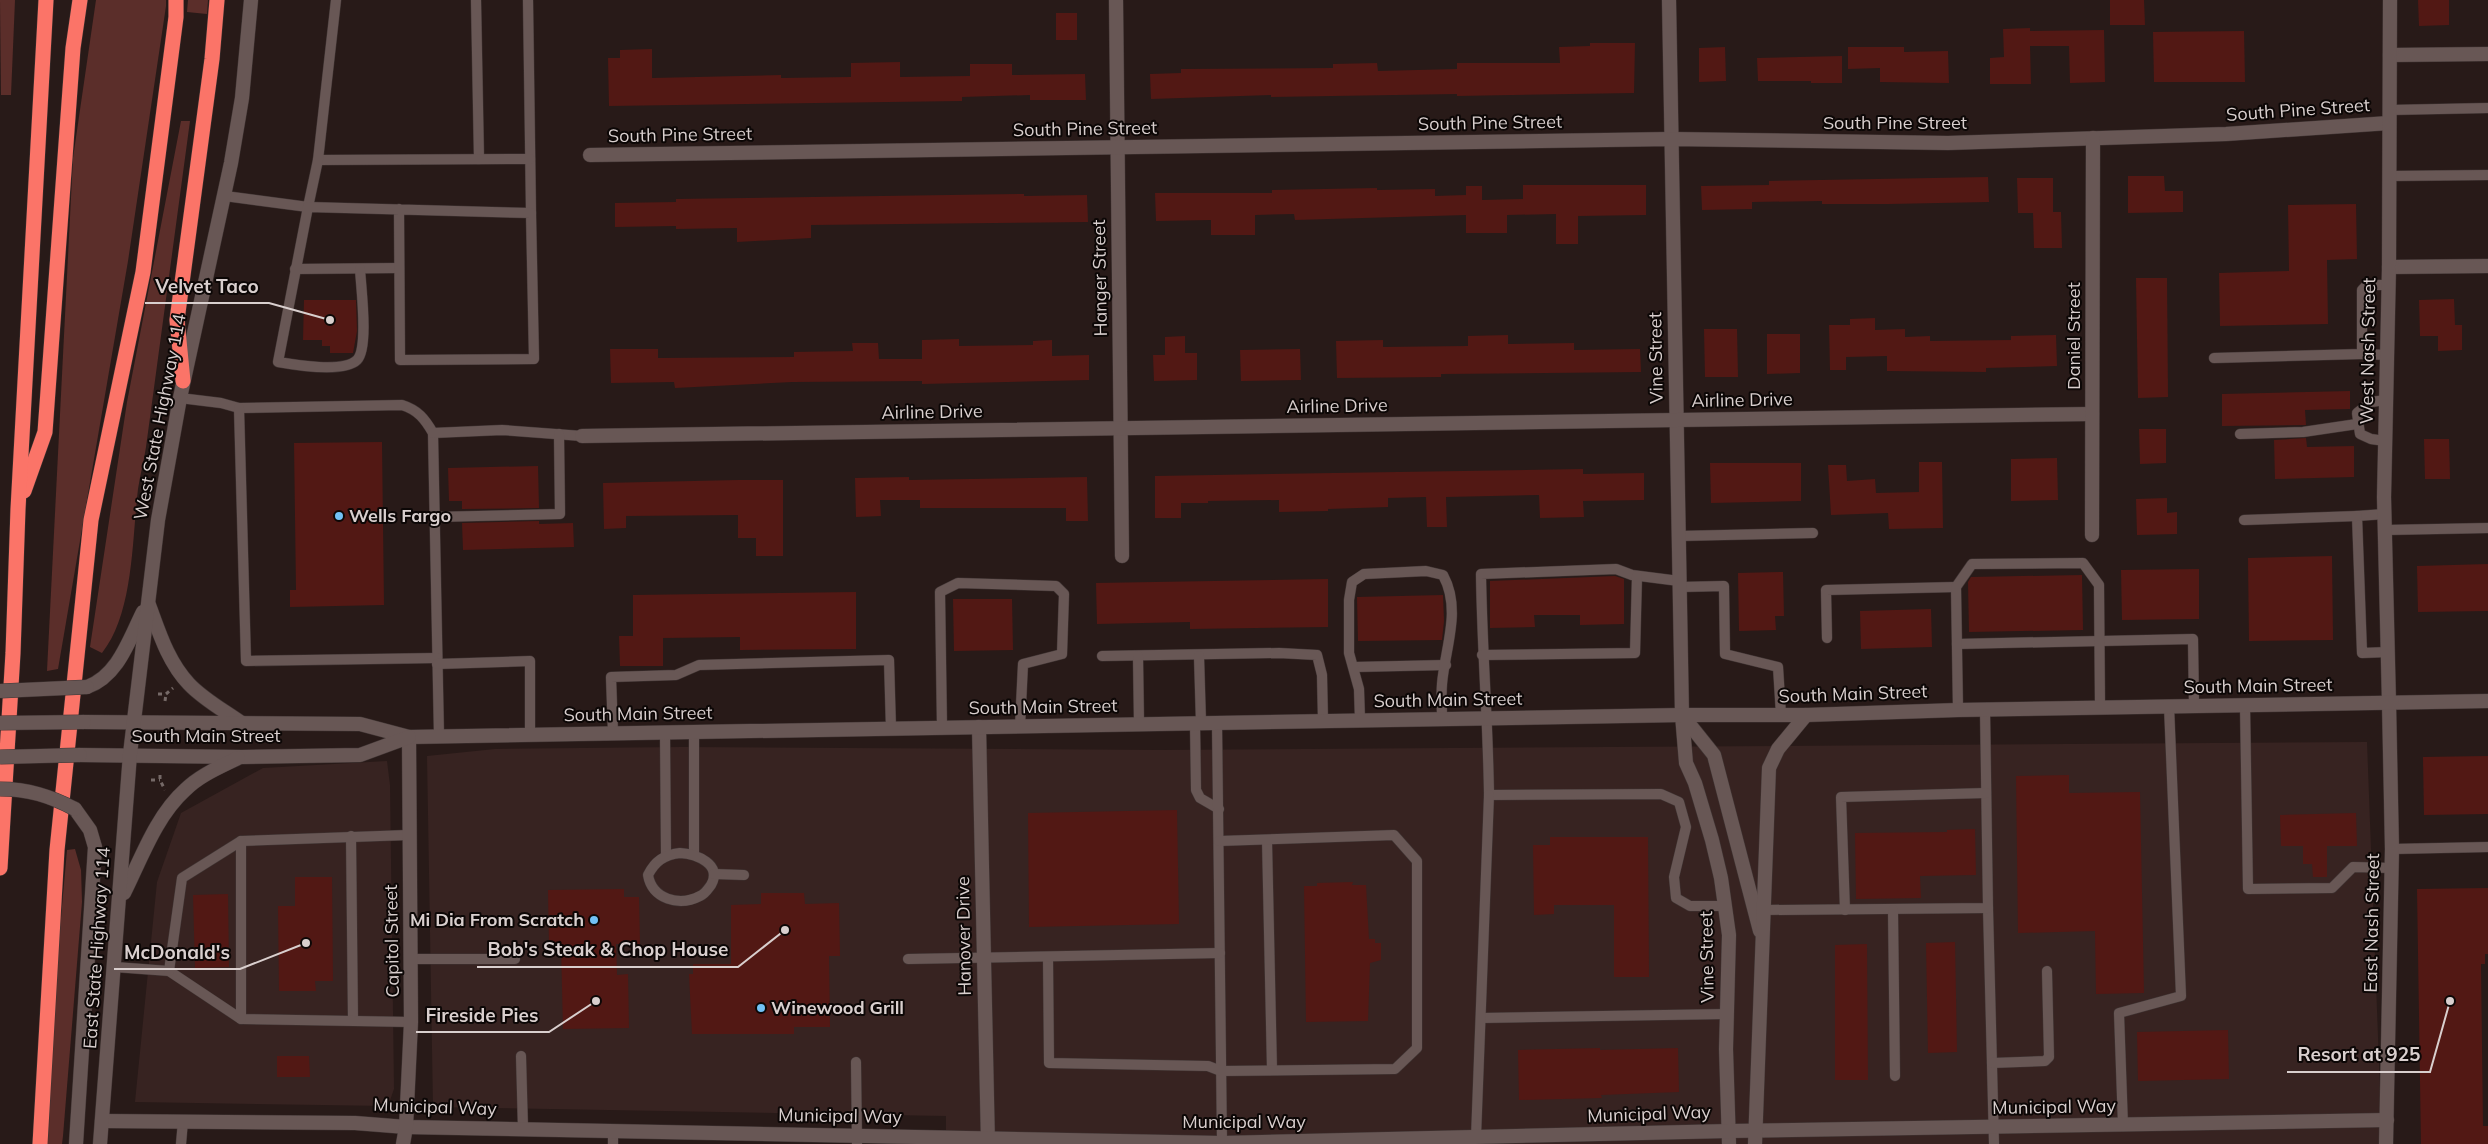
<svg xmlns="http://www.w3.org/2000/svg" width="2488" height="1144" font-family="Mulish,sans-serif">
<style>
.built{fill:#372321}
.green{fill:#5b2e2a}
.building{fill:#521814}
.lines{fill:none;stroke-linecap:round;stroke-linejoin:round}
.service-casing{stroke:#403534;stroke-width:11}
.minor-casing{stroke:#403534;stroke-width:15}
.tertiary-casing{stroke:#403534;stroke-width:15}
.secondary-casing{stroke:#403534;stroke-width:15}
.motorway-casing{stroke:#403534;stroke-width:16}
.path{stroke:#756967;stroke-width:3;stroke-dasharray:4 4;stroke-linecap:butt}
.service{stroke:#685755;stroke-width:10}
.minor{stroke:#685755;stroke-width:14}
.tertiary{stroke:#685755;stroke-width:14}
.secondary{stroke:#685755;stroke-width:14}
.motorway{stroke:#fb7468;stroke-width:15}
.secondary-bridge-casing{stroke:#403534;stroke-width:15;stroke-linecap:butt}
.secondary-bridge{stroke:#685755;stroke-width:14}
.poi-dot{fill:#72c1f5;stroke:#0c0706;stroke-width:2}
.labels{text-anchor:middle;stroke-width:4;stroke-linejoin:round;paint-order:stroke}
.street-label{font-size:18px;fill:#d9cfce;stroke:#0c0706}
.poi-label{font-size:18px;font-weight:bold;fill:#d9cfce;stroke:#0c0706;text-anchor:start}
.leader{fill:none;stroke:#d9cfce;stroke-width:2}
.callout-dot{fill:#d9cfce;stroke:#0c0706;stroke-width:2}
.callout-label{font-size:19px;text-anchor:middle;font-weight:bold;fill:#d9cfce;stroke:#0c0706;stroke-width:4;stroke-linejoin:round;paint-order:stroke}
</style>
<rect width="100%" height="100%" fill="#281a18"/>
<g class="built">
<path d="M2367,742L2382,1144H946V1116L433,1107L427,756L495,749L682,747L1159,750Z"/>
<path d="M387,761L390,785L394,1089L388,1106L135,1102L157,882L181,813L263,768Z"/>
</g>
<g class="green">
<path d="M0,0H15L11,95H1Z"/>
<path d="M96,0H166V6L128,261L58,669L47,671L73,158Z"/>
<path d="M188,0H208L207,14L187,12Z"/>
<path d="M181,121H190L146,447C144,461 140,475 138,489C132,538 134,613 102,653L90,647L127,402Z"/>
<path d="M75,849L81,870L82,902L63,1136L62,1144H47L55,985L67,850Z"/>
</g>
<g class="building">
<path d="M2110,0H2144L2145,25H2110Z"/>
<path d="M2418,0H2449V25L2419,26Z"/>
<rect x="1056" y="13" width="21" height="27"/>
<path d="M2030,28V31L2104,30L2105,82L2070,83L2069,46H2030L2031,84H1990V58L2004,57L2003,29Z"/>
<path d="M2244,31L2245,82H2154L2153,32Z"/>
<path d="M1590,43H1635L1634,93L1457,96V94L1271,97V95L1151,99L1150,74L1181,73V69L1333,68V64L1377,63L1378,71L1457,69V63H1560L1559,47L1590,46Z"/>
<path d="M1725,47L1726,81L1699,82V48Z"/>
<path d="M1848,47H1904V52L1948,51L1949,83L1880,82V68L1848,69Z"/>
<path d="M652,49V78L781,75V78L851,77V63L900,62V77L970,76V64H1012V75L1085,74L1086,100H1030V95L962,97V101L609,106L608,58H620V50Z"/>
<path d="M1842,56V83H1811V81H1758L1757,58Z"/>
<path d="M2128,176H2164L2165,191H2183V212L2128,213Z"/>
<path d="M1988,177L1989,202L1889,204H1822V201L1752,202V209L1702,210L1701,186L1769,185V181Z"/>
<path d="M2017,178H2053V212H2061L2062,248H2034L2033,213H2018Z"/>
<path d="M1523,185H1646V215L1578,216V244H1556V214L1507,215V233H1466V215L1295,220L1294,214L1255,215V235H1211V220L1156,221L1155,193H1272V190L1377,188V190L1435,189V196L1466,195V186H1482V200L1523,199Z"/>
<path d="M1024,194V196L1087,195L1088,222L811,225V238L737,242V228L676,229V226L615,227V203L676,202V199Z"/>
<path d="M2356,204L2357,259L2327,260L2328,324L2220,326L2219,273L2289,271L2288,205Z"/>
<path d="M2136,278H2167L2168,397L2138,398Z"/>
<path d="M2454,299L2455,325H2462V350L2438,351V336H2420L2419,300Z"/>
<path d="M304,300H356L357,331L353,353H330V346H322V340H303Z"/>
<path d="M1875,318V330L1905,329V337L1930,336V341L2011,340V336L2056,335L2057,366L1986,368V372L1887,371V356L1846,357V370H1830L1829,325H1850V319Z"/>
<path d="M1704,329H1737L1738,377H1705Z"/>
<path d="M1767,334H1800V373L1767,374Z"/>
<path d="M1508,335V344L1574,343V350L1640,349L1641,372L1441,374V377L1337,378L1336,341L1383,340V347L1468,346V336Z"/>
<path d="M1185,336V353H1197V380L1154,381L1153,355H1165V337Z"/>
<path d="M959,339V346L1033,345V341L1052,340V356L1089,355V380L922,384V381L792,382L675,388L674,382L611,383L610,349H658V358L794,357V352L853,351L852,343H878L879,359H922V340Z"/>
<path d="M1300,349L1301,380L1241,381L1240,350Z"/>
<path d="M2350,391V409L2305,410L2306,425L2222,426V394Z"/>
<path d="M2139,429H2166V463L2140,464Z"/>
<path d="M2306,438L2307,447L2354,446V477L2275,479L2274,440Z"/>
<path d="M2424,439H2449L2450,479H2425Z"/>
<path d="M382,442L384,605L290,607V590H296L294,443Z"/>
<path d="M2057,458L2058,500L2011,501V459Z"/>
<path d="M1919,462H1942L1943,528L1889,529L1888,513L1831,515L1828,465H1846L1847,481L1875,479L1876,493L1919,492Z"/>
<path d="M1710,463H1801V501L1711,503Z"/>
<path d="M538,466L539,508L462,509V501H449L448,468Z"/>
<path d="M1583,469V474L1644,473V500L1583,501L1584,517L1540,518L1539,495L1446,497L1447,527H1427L1426,497L1388,498V507L1328,509V511L1279,512V500L1208,501V503H1181V518H1155V476Z"/>
<path d="M909,477V480L1087,477L1088,521H1066V508H920V500H880L881,516L856,517L855,478Z"/>
<path d="M738,480H783V556H756V538H738V515L626,516V528L604,529L603,483Z"/>
<path d="M2167,498V513L2177,512V534L2137,535L2136,499Z"/>
<path d="M539,521V524L573,523L574,547L463,550L462,523Z"/>
<path d="M2332,556L2333,640L2249,641L2248,558Z"/>
<path d="M2488,564V611L2418,612L2417,566Z"/>
<path d="M2199,569V619L2122,620L2121,570Z"/>
<path d="M1783,572L1784,616H1775L1776,630L1739,631L1738,573Z"/>
<path d="M2082,575L2083,630L1969,632L1968,582L1971,577Z"/>
<path d="M1615,576L1624,579V624L1580,625V615H1534L1535,627L1490,628V581Z"/>
<path d="M1328,579V627L1190,629V622L1097,624L1096,583Z"/>
<path d="M856,592V649L740,650V637L663,638V666H620L619,636H633V595Z"/>
<path d="M1443,595L1444,621L1442,640L1358,641L1357,597Z"/>
<path d="M953,599H1012L1013,650L954,651Z"/>
<path d="M1931,609L1932,647L1861,649L1860,611Z"/>
<path d="M2488,756V814L2424,815L2423,757Z"/>
<path d="M2069,775V793L2140,792L2144,993L2096,994L2095,931L2018,933L2016,776Z"/>
<path d="M1177,810L1179,924L1029,927L1028,813Z"/>
<path d="M2356,813L2357,846H2327V877H2313L2312,864H2303V846H2281L2280,815Z"/>
<path d="M1975,829L1976,875L1920,876L1921,898L1856,899L1855,833L1947,832V830Z"/>
<path d="M1550,837H1648L1649,977H1614V905H1554V914L1534,915L1533,845H1550Z"/>
<path d="M295,877H332L333,981H315L316,991H279L278,906H295Z"/>
<path d="M1353,882L1352,885H1366L1369,939H1375V943H1381V960L1370,963L1368,1021L1306,1022L1304,886H1317V883Z"/>
<path d="M2488,888V954H2485V964H2481L2483,1126H2488V1144H2421L2417,889Z"/>
<path d="M624,889V897H639L640,944H616L617,975L628,974L629,1028L563,1029L561,945L549,946L548,890Z"/>
<path d="M761,893H804L805,904L839,903L840,956H829L830,1027H794V1034H692L689,974H693V964H731V905L761,904Z"/>
<path d="M228,894L229,967L195,968L193,895Z"/>
<path d="M1955,942L1957,1052L1928,1053L1926,943Z"/>
<path d="M1867,944L1868,1080H1835V945Z"/>
<path d="M2228,1030L2229,1079L2138,1081L2137,1032Z"/>
<path d="M1600,1048V1050L1678,1048L1679,1092L1601,1095L1602,1098L1519,1100L1518,1050Z"/>
<path d="M277,1056H309L310,1077H277Z"/>
</g>
<g class="lines">
<defs>
<g id="service">
<path d="M476,0L479,159"/>
<path d="M528,0L531,213"/>
<path d="M2389,110L2488,108"/>
<path d="M318,160L530,159"/>
<path d="M2389,176L2488,175"/>
<path d="M225,196L308,207L318,160L336,0"/>
<path d="M295,269L399,268"/>
<path d="M360,269C361,288 369,348 357,360C344,373 295,365 278,362L308,207L531,213L534,359L400,360L399,209"/>
<path d="M2362,354L2387,355"/>
<path d="M2214,358L2362,354V290L2367,285H2388"/>
<path d="M180,398L221,403L239,408L402,405C418,410 425,419 433,433L439,736"/>
<path d="M239,408L246,661L437,658"/>
<path d="M433,433L502,430L582,436"/>
<path d="M2240,434L2303,432L2357,424"/>
<path d="M2385,441L2371,439L2360,434L2357,413L2371,402L2386,400"/>
<path d="M2385,514L2357,516L2362,653L2388,652"/>
<path d="M434,517L560,514L559,434"/>
<path d="M2244,520L2357,516"/>
<path d="M2385,530L2488,528"/>
<path d="M1679,536L1813,533"/>
<path d="M1679,581L1632,575L1616,569L1481,574C1482,648 1488,721 1489,795L1661,794L1679,802L1686,827L1674,877L1676,898L1690,906H1726"/>
<path d="M1680,587L1724,586L1725,654L1778,667L1781,715"/>
<path d="M1827,638L1826,590L1956,587"/>
<path d="M1957,644L2193,639L2194,706"/>
<path d="M1482,655L1635,653L1637,576"/>
<path d="M1102,656L1279,653L1317,655L1322,675L1323,721"/>
<path d="M1138,656L1139,724"/>
<path d="M1199,656L1201,723"/>
<path d="M437,664L530,661V735"/>
<path d="M1354,667L1446,665"/>
<path d="M2245,705L2248,889L2332,888L2353,867L2392,868"/>
<path d="M1958,710L1956,587L1972,564L2083,563L2099,585L2100,707"/>
<path d="M1360,720L1359,689L1349,653V600L1352,582L1364,574L1426,571L1443,575C1462,610 1445,647 1442,684C1441,696 1442,707 1442,719"/>
<path d="M1195,723L1196,790L1200,798L1219,809"/>
<path d="M1217,723L1222,1143"/>
<path d="M942,728L940,592L958,583L1056,586L1064,594L1062,654L1023,664L1020,726"/>
<path d="M665,732L666,856"/>
<path d="M694,732V855"/>
<path d="M613,733L611,677L676,675L699,665L889,660L891,729"/>
<path d="M351,836L353,1020"/>
<path d="M1267,840L1272,1070"/>
<path d="M2392,849L2488,847"/>
<path d="M680,853C696,854 723,864 711,885C708,889 705,894 700,896C679,907 652,899 648,875C655,861 664,855 680,853Z"/>
<path d="M714,874L744,875"/>
<path d="M1988,908L1994,1144"/>
<path d="M1765,910L1988,908L1985,709"/>
<path d="M1845,910L1841,797L1986,793"/>
<path d="M1893,910L1895,1076"/>
<path d="M1048,957L1049,1063L1208,1066L1221,1071L1395,1069L1417,1048V861L1394,835L1219,841"/>
<path d="M412,959H515"/>
<path d="M908,959L1220,953"/>
<path d="M115,967L169,971L241,1019L411,1022"/>
<path d="M169,971L182,878L241,841L408,835"/>
<path d="M1481,1018L1727,1014"/>
<path d="M241,1019V841"/>
<path d="M521,1056L523,1129"/>
<path d="M856,1062L857,1144"/>
<path d="M1992,1063L2045,1061L2049,1057L2047,971"/>
<path d="M2123,1125L2119,1013L2181,996L2169,706"/>
<path d="M1476,1137L1489,795"/>
<path d="M181,1144L183,1121"/>
<path d="M613,1144V1130"/>
</g>
<g id="minor">
<path d="M1116,0L1122,556"/>
<path d="M1669,0L1682,715"/>
<path d="M2390,55L2488,54"/>
<path d="M590,155L1671,139L1948,143L2226,134L2389,123"/>
<path d="M2389,267L2488,266"/>
<path d="M582,436L2092,414"/>
<path d="M2092,535L2093,138"/>
<path d="M2389,703L2384,497L2389,267L2390,0"/>
</g>
<g id="tertiary">
<path d="M1682,715L1686,763L1695,783L1712,840L1721,878L1729,935L1726,1049L1729,1144"/>
<path d="M1682,715L1714,755L1760,931"/>
<path d="M979,727L988,1144"/>
<path d="M102,1121L355,1123L406,1127L1222,1143L1729,1131L2387,1120"/>
<path d="M403,1144L406,1127L411,1022L409,737"/>
<path d="M1755,1144L1769,768L1778,749L1806,715"/>
<path d="M2386,1144L2392,849L2389,703"/>
</g>
<g id="secondary">
<path d="M149,605C159,632 168,662 189,684C204,700 225,711 243,724"/>
<path d="M87,687C118,676 129,640 143,612"/>
<path d="M84,722L360,724L409,737L1682,715H1806L1958,710L2488,701"/>
<path d="M80,755L242,757L360,755L409,737"/>
<path d="M75,809L90,830L95,847L76,1144"/>
<path d="M124,893C141,859 156,816 185,790C200,775 220,767 238,758"/>
<path d="M100,1144L130,754L158,520L180,398L231,163L242,98L251,0"/>
</g>
<g id="motorway">
<path d="M183,381L177,320L212,59L217,0"/>
<path d="M24,491L45,432L73,48L80,0"/>
<path d="M0,868L13,653L18,509L46,0"/>
<path d="M40,1144L57,850L91,520L143,272L176,17V0"/>
</g>
</defs>
<use href="#service" class="service-casing"/>
<use href="#minor" class="minor-casing"/>
<use href="#tertiary" class="tertiary-casing"/>
<use href="#secondary" class="secondary-casing"/>
<use href="#motorway" class="motorway-casing"/>
<g class="path">
<path d="M158,694H166L173,688"/>
<path d="M165,701L166,694"/>
<path d="M160,775V780L165,790"/>
<path d="M151,780H160"/>
</g>
<use href="#service" class="service"/>
<use href="#minor" class="minor"/>
<use href="#tertiary" class="tertiary"/>
<use href="#secondary" class="secondary"/>
<use href="#motorway" class="motorway"/>
<defs>
<g id="secondary-bridge">
<path d="M0,691L87,687"/>
<path d="M0,723L84,722"/>
<path d="M0,757L80,755"/>
<path d="M0,789C28,789 50,796 75,809"/>
</g>
</defs>
<use href="#secondary-bridge" class="secondary-bridge-casing"/>
<use href="#secondary-bridge" class="secondary-bridge"/>
</g>
<g class="poi-dot">
<circle cx="339" cy="516" r="5"/>
<circle cx="594" cy="920" r="5"/>
<circle cx="761" cy="1008" r="5"/>
</g>
<g class="labels">
<g class="street-label">
<text transform="translate(2298 110) rotate(-4)" y="6">South Pine Street</text>
<text transform="translate(1490 123) rotate(-1)" y="6">South Pine Street</text>
<text x="1895" y="129">South Pine Street</text>
<text transform="translate(1085 129) rotate(-1)" y="6">South Pine Street</text>
<text transform="translate(680 135) rotate(-1)" y="6">South Pine Street</text>
<text transform="translate(1100 278) rotate(-91)" y="6">Hanger Street</text>
<text transform="translate(2074 336) rotate(-90)" y="6">Daniel Street</text>
<text transform="translate(2368 351) rotate(-89)" y="6">West Nash Street</text>
<text transform="translate(1656 358) rotate(-91)" y="6">Vine Street</text>
<text transform="translate(1742 400) rotate(-1)" y="6">Airline Drive</text>
<text transform="translate(1337 406) rotate(-1)" y="6">Airline Drive</text>
<text transform="translate(932 412) rotate(-1)" y="6">Airline Drive</text>
<text transform="translate(160 417) rotate(-79)" y="6">West State Highway 114</text>
<text transform="translate(2258 686) rotate(-1)" y="6">South Main Street</text>
<text transform="translate(1853 694) rotate(-2)" y="6">South Main Street</text>
<text transform="translate(1448 700) rotate(-1)" y="6">South Main Street</text>
<text transform="translate(1043 707) rotate(-1)" y="6">South Main Street</text>
<text transform="translate(638 714) rotate(-1)" y="6">South Main Street</text>
<text x="206" y="742">South Main Street</text>
<text transform="translate(2372 923) rotate(-89)" y="6">East Nash Street</text>
<text transform="translate(964 936) rotate(-91)" y="6">Hanover Drive</text>
<text transform="translate(392 941) rotate(-91)" y="6">Capitol Street</text>
<text transform="translate(97 948) rotate(-86)" y="6">East State Highway 114</text>
<text transform="translate(1707 957) rotate(-91)" y="6">Vine Street</text>
<text transform="translate(435 1107) rotate(2)" y="6">Municipal Way</text>
<text transform="translate(2054 1107) rotate(-1)" y="6">Municipal Way</text>
<text transform="translate(1649 1114) rotate(-2)" y="6">Municipal Way</text>
<text transform="translate(840 1116) rotate(1)" y="6">Municipal Way</text>
<text x="1244" y="1128">Municipal Way</text>
</g>
<g class="poi-label">
<text x="349" y="522">Wells Fargo</text>
<text x="584" y="926" text-anchor="end">Mi Dia From Scratch</text>
<text x="771" y="1014">Winewood Grill</text>
</g>
</g>
<path class="leader" d="M330 320L269 303H145M785 930L738 967H477M306 943L240 969H114M596 1001L549 1032H416M2450 1001L2430 1072H2287"/>
<g class="callout-dot">
<circle cx="330" cy="320" r="5"/>
<circle cx="785" cy="930" r="5"/>
<circle cx="306" cy="943" r="5"/>
<circle cx="596" cy="1001" r="5"/>
<circle cx="2450" cy="1001" r="5"/>
</g>
<g class="callout-label">
<text x="207" y="293">Velvet Taco</text>
<text x="608" y="956">Bob's Steak &amp; Chop House</text>
<text x="177" y="959">McDonald's</text>
<text x="482" y="1022">Fireside Pies</text>
<text x="2359" y="1061">Resort at 925</text>
</g>
</svg>
